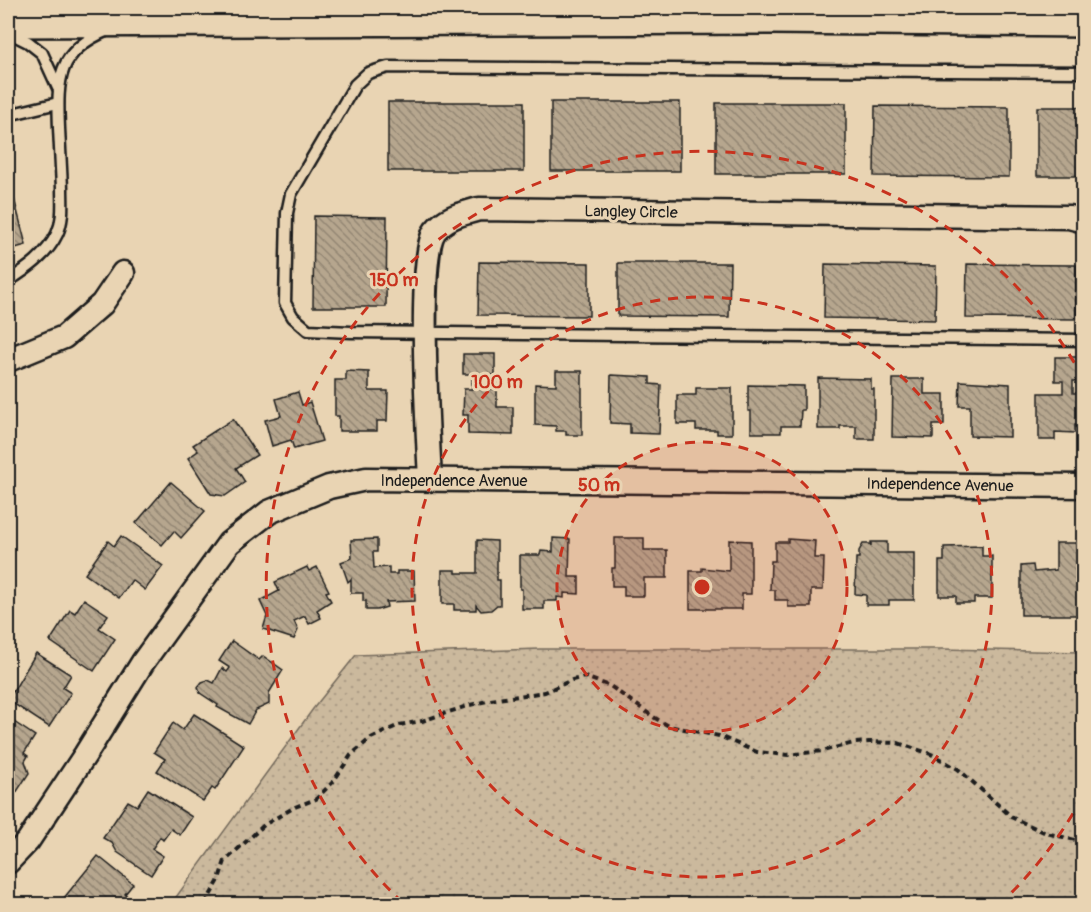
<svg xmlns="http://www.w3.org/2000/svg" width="1091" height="912" font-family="Pangolin,sans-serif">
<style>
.grass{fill:url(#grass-dots);stroke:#746a5c;stroke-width:1.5}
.building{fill:url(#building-back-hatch);stroke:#1c1c1c;stroke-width:1.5}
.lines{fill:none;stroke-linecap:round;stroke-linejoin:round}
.lane-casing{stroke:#1c1c1c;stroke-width:15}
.street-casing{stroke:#1c1c1c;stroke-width:27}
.primary-casing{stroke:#1c1c1c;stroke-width:38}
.path{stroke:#1c1c1c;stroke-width:4;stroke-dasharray:6 4.5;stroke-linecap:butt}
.lane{stroke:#e9d4b3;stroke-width:10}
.street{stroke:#e9d4b3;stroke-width:22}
.primary{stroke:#e9d4b3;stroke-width:33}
.ring{fill:none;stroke:#c8321e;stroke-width:3;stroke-dasharray:10 8}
.labels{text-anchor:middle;stroke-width:6;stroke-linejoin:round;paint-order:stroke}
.street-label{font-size:16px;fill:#1c1c1c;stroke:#e9d4b3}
.centre{fill:#c8321e;stroke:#e9d4b3;stroke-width:3}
.ring-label{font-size:18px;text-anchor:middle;font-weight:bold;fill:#c8321e;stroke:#e9d4b3;stroke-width:6;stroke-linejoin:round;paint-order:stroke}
</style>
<defs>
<pattern id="grass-dots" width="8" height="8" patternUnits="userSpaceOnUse" patternTransform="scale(1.5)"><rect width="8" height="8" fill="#cbb99d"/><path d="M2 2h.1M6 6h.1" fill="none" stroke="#ae9e87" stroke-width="1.8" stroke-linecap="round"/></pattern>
<pattern id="building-back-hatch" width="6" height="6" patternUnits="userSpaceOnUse" patternTransform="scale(1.5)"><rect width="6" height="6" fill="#b6a68e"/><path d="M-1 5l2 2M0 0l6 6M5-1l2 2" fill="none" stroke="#938673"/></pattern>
</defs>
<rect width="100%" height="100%" fill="#e9d4b3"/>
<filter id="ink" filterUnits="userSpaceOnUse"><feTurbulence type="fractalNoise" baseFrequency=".0167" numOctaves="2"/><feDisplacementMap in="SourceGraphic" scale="12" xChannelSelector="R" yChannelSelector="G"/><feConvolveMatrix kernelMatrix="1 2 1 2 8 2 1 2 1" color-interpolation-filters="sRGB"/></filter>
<g filter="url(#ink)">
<path class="grass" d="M540,649H942L1080,652L1084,656L1083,904H171L313,709L356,655Z"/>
<g class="building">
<rect x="388" y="102" width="136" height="69"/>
<rect x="551" y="102" width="129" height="69"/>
<rect x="716" y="103" width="130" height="71"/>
<path d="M875,106L1009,107V177L874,176Z"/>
<rect x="1037" y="107" width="47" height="69"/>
<path d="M8,175L26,245L8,250Z"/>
<path d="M314,216L387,217L386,307H313Z"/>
<path d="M479,262L589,263V316L478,315Z"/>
<path d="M618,263H730L729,317L618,316Z"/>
<path d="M825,264L936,266L935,320L824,318Z"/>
<path d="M967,264L1076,265V319L966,318Z"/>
<path d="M463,354H495V375H482V389H497V407H513V435L468,434V415H463L464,389H472V374H463Z"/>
<path d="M1055,357H1084V381H1073V393H1084V425H1075V433L1055,432V440H1039V393H1063V381H1055Z"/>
<path d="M346,371L369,372V391H388L387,421H377V431H339V416H335V380H346Z"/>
<path d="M556,371H582V435H566V431H556V426L535,425V384L556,385Z"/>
<path d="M611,375L650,377V384L661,385L659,434L630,433V424L610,423Z"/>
<path d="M818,378L871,379V389H874V439H856V426H840V429H818Z"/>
<path d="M893,379H924V394H944V425H933V438L892,437Z"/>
<path d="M960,381L1010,384V437L970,436V406H959Z"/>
<path d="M748,385L804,386V410H801L800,426H781V433H751V411H748Z"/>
<path d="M696,388H732V434H717V430H696V424H677V395H696Z"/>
<path d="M298,392L302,405L310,402L322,441L294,449L291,440L272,446L265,420L281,416L276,399Z"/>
<path d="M233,419L257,455L236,468L245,482L225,496L211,494L188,458L198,451L193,445Z"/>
<path d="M171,482L205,511L181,538L174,531L162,545L136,523Z"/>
<path d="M121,536L163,566L145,590L132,580L119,598L85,574L108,541L114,546Z"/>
<path d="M553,538L570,539L569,577H579V594L564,593V598L557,597V601H544V609H522V589H520V555H540L541,551L553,552Z"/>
<path d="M615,538H644V550H667V578H644V596H624V586H612V568H615Z"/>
<path d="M377,539V552H373L374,568L389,567V574H397V571H414L415,601L386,602L387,607L377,610H366V601H363V593H351V579L348,582L341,562L352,558L351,540Z"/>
<path d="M788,539L815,541L814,558H824L823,590H811V607H788V600H775V590H770L771,561H775V542H788Z"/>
<path d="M477,540L497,541V580H500V605H497L491,610L481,611L476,605V610H454V604H442V570H456V573H477Z"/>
<path d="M729,540L751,541V594H742V609H690V571H702V568L729,571Z"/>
<path d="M871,542H887V553H914V600H889V605H866V595L855,594L856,558H859V551L863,544H870L871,546Z"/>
<path d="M1056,543H1081V615H1021V566L1033,565L1034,572L1056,570Z"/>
<path d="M982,546V556H992V598H974V603H956V596H939V561H944V547Z"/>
<path d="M307,567L309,571L317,567L329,591L326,592L331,601L317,610L321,618L309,624L305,616L294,621L298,630L294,639L263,629L267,616L260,601L279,591L275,582Z"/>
<path d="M84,599L108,615L99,628L115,639L94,671L50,641L70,610L75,613Z"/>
<path d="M232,641L259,660L263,656L283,670L269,693V704L256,710L248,724L217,707L218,705L200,693L198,687L202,682L208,680L214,683L222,668L227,672L230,668L219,661Z"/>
<path d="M36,653L71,675L63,688L71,693L49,727L8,700Z"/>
<path d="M194,714L244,746L215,790L212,788L203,801L157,771L165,759L154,752L173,723L183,730Z"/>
<path d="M8,718L35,736L24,753L28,756L25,761L29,773L16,793L8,787Z"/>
<path d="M148,789L192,817L180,835L171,829L163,840L160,837L152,849L163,856L151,875L117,852L112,843L103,838L128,801L137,806Z"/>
<path d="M98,856L133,884L125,894L127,896L120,904H59Z"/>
</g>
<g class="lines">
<defs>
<g id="lane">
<path d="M8,32L28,42L42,53L58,88"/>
<path d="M1084,72L388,67L368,73L355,85L291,194L287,213L285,303L293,317L308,330L351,332L1084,340"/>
<path d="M8,115L58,103"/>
<path d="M8,281C27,269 47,255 57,234C64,219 62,203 62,188C61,168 60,148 59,128C57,79 57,51 108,30"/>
</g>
<g id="street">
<path d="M8,360L64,337L102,304L123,273"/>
<path d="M430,479C428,440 417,255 435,231C447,216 462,214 479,209L1069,217L1084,221"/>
<path d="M8,862L28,841L85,755L143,662L229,543L269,512L329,487L366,479L1084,486"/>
</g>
<path id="primary" d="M8,20L770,17L1084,20"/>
</defs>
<use href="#lane" class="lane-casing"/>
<use href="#street" class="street-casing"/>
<use href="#primary" class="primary-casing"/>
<path class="path" d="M205,904L218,882L225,861L264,825L295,807L316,799L333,782L351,755L371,738L399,725L422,721L470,705L491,700L545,692L572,680L585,677L610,686L655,718L669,726L719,736L757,752L788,755L822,751L854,743L869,742L898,743L931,754L958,769L1013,818L1046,833L1084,842"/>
<use href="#lane" class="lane"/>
<use href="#street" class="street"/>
<use href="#primary" class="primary"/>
</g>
</g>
<circle cx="702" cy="587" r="145" fill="#c8321e" fill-opacity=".12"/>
<g class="ring">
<circle cx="702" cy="587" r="145"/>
<circle cx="702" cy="587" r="290"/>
<path d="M1082 798A435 435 0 0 1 1001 903M403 903A435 435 0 1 1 1082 376"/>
</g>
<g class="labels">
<g class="street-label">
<text transform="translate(631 211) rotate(1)" y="6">Langley Circle</text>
<text x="454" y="486">Independence Avenue</text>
<text transform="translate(940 484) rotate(1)" y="6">Independence Avenue</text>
</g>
</g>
<circle cx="702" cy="587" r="9" class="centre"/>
<g class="ring-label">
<text x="394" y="286">150 m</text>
<text x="497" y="388">100 m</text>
<text x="599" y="491">50 m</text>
</g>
<rect width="1091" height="912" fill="none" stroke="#e9d4b3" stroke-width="30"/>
<rect x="15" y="15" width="1061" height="882" fill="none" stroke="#1c1c1c" stroke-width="2" filter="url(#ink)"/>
</svg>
